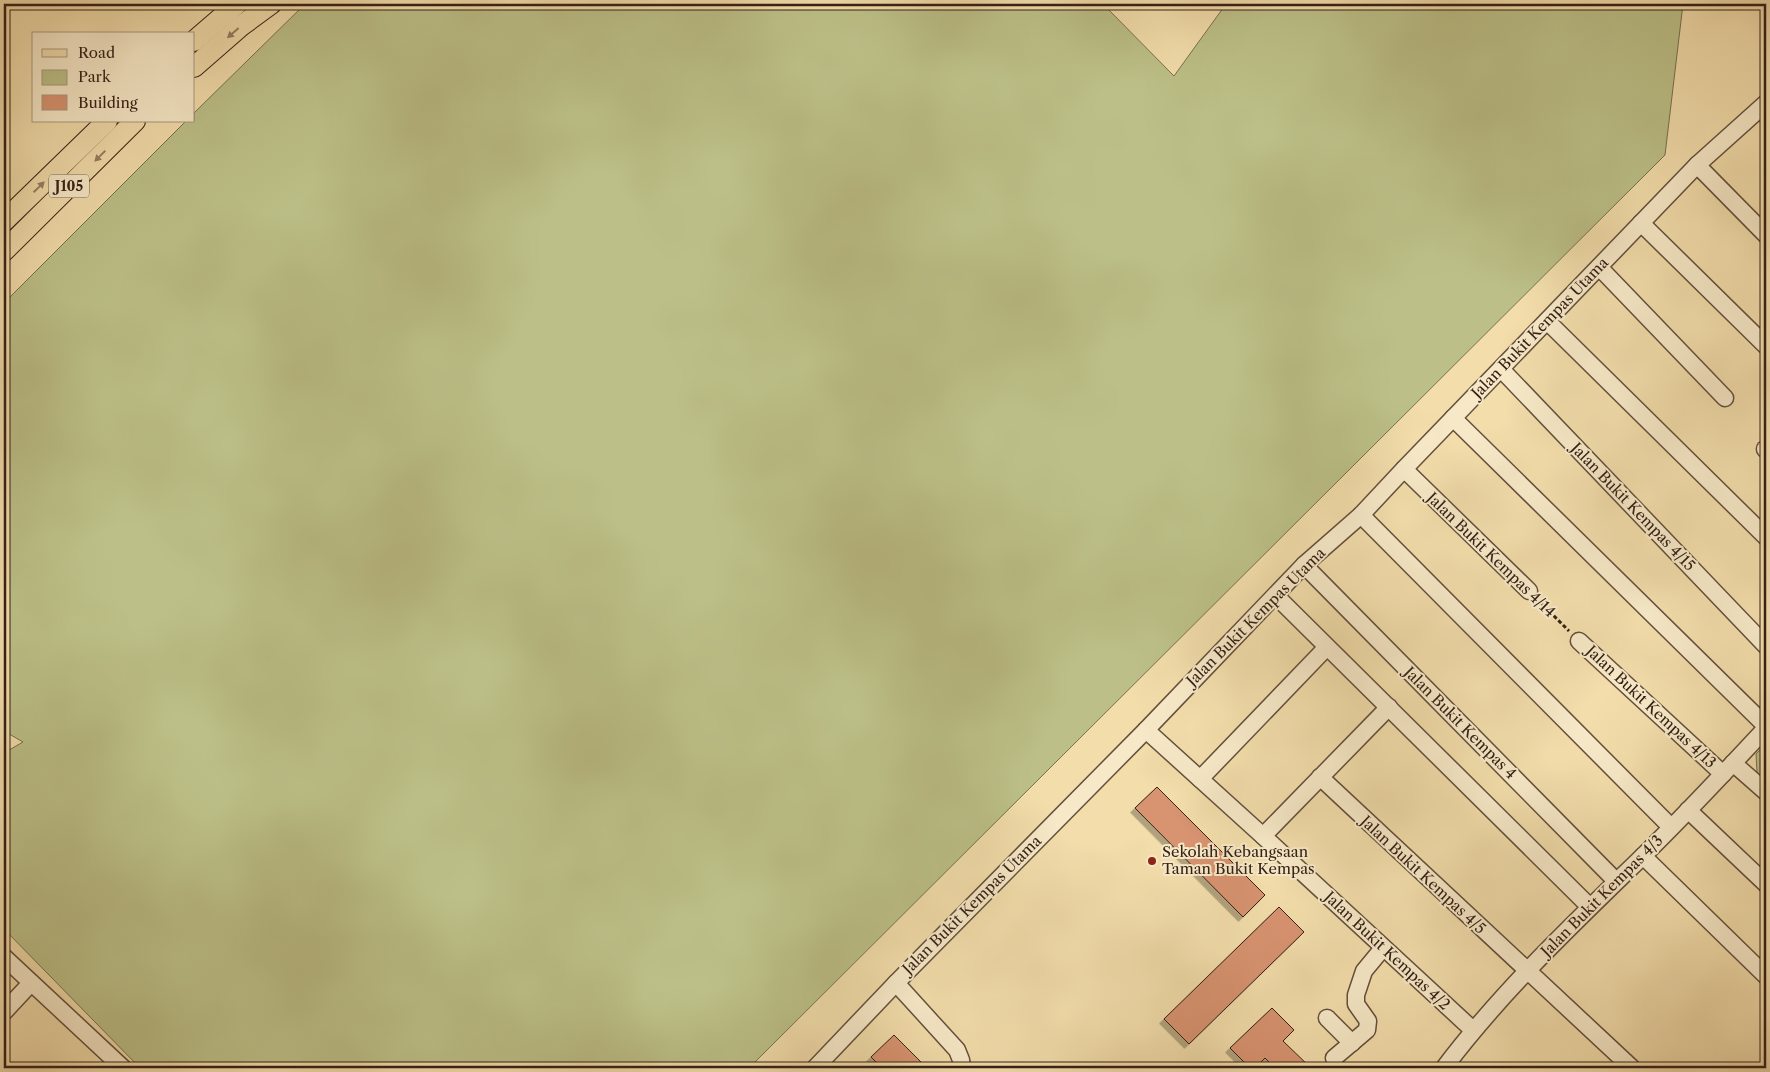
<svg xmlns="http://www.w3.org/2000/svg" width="1770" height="1072" font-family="'Libre Caslon Text',serif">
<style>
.green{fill:#bcc088;stroke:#787050}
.building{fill:#d89371;stroke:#352117;filter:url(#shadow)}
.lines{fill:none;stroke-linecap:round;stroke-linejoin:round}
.minor-casing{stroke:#64503c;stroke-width:19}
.major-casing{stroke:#352117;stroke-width:22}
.path{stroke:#352117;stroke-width:3;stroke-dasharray:4 2.5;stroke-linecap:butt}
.minor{stroke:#f7e9c8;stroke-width:16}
.major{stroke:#f2ddab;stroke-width:20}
.oneway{fill:#947f61}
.poi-dot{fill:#8f2418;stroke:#f7e9c8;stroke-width:2}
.labels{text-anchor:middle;stroke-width:4;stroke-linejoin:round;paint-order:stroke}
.shield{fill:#f7e9c8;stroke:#6f5d4c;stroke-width:1}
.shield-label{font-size:14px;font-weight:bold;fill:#352117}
.street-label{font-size:15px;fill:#352117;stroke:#f7e9c8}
.poi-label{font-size:15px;fill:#352117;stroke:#f7e9c8;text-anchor:start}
</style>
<defs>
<filter id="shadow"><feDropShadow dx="-4.5" dy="4.5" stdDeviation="0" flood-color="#0004"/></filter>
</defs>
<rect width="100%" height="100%" fill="#f2ddab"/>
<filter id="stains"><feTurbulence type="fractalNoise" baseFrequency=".004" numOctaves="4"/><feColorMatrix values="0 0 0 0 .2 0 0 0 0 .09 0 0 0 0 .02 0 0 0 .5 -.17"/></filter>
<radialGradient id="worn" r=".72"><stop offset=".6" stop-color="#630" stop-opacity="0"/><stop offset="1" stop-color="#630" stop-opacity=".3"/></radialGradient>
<g class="green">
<path d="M305,4H1103L1174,76L1226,4H1683L1665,155L749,1068H140L4,929V753L23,742L4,731V456L6,446L4,434V303L186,121H194V113Z"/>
<path d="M1766,744V781L1757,772L1756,754Z"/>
</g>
<g class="building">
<path d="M1157,787L1265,895L1243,917L1135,808Z"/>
<path d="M1279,907L1304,932L1189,1044L1164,1019Z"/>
<path d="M1272,1008L1294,1030L1283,1041L1311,1068H1275L1265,1058L1255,1068H1250L1230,1048Z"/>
<path d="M894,1035L921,1062L914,1068H882L871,1057Z"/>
</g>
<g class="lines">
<defs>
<g id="minor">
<path d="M1697,165L1766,235"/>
<path d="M1641,223L1766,346"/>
<path d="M1599,267L1725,398"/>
<path d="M1547,321L1766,537"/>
<path d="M1501,369L1766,646"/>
<path d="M1453,418L1766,726"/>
<path d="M1765,449L1766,450"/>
<path d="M1404,469L1529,591"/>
<path d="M1361,515L1671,827"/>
<path d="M1304,565L1616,881"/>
<path d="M1276,596L1590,907"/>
<path d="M1579,641L1723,774"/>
<path d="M1146,730L1263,836L1473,1030"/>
<path d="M1733,763L1766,792"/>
<path d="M1320,777L1632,1068"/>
<path d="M1200,779L1327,647"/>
<path d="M1688,810L1766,884"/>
<path d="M1263,836L1389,707"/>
<path d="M1643,856L1766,976"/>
<path d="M4,957L123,1068"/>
<path d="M896,983L957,1050L961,1060L962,1068"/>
<path d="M4,1012L31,983"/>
<path d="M1327,1018L1352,1043"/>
<path d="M1334,1058L1367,1030L1368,1021L1356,1004V995L1364,971L1383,948"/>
<path d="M815,1068L896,983L1146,730L1304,565L1361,515L1404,469L1697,165L1766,103"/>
<path d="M1444,1068C1502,991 1573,924 1643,856C1685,815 1726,771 1766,728"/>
</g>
<g id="major">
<path d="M194,41L237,4"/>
<path d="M194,67L241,26L271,4"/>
<path d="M4,221L107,121"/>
<path d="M4,251L135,121"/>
</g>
</defs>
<use href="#minor" class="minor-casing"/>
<use href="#major" class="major-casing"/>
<path class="path" d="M1540,602L1569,631"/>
<use href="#minor" class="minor"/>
<use href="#major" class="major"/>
</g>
<defs><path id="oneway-solid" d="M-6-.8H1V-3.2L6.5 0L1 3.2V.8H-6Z" transform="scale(1.25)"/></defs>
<g class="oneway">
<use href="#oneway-solid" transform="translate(233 33) rotate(139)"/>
<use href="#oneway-solid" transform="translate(100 156) rotate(135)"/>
<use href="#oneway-solid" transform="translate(39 187) rotate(-44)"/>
</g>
<circle class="poi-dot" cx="1152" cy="861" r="5"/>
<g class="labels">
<rect class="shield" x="49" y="174.5" width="40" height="23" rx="4"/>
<g class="shield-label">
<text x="69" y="191">J105</text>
</g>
<g class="street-label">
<text transform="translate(1540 328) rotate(-46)" y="5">Jalan Bukit Kempas Utama</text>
<text transform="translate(1633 507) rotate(46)" y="5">Jalan Bukit Kempas 4/15</text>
<text transform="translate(1491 555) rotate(44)" y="5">Jalan Bukit Kempas 4/14</text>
<text transform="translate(1256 617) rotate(-45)" y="5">Jalan Bukit Kempas Utama</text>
<text transform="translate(1651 707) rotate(43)" y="5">Jalan Bukit Kempas 4/13</text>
<text transform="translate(1460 723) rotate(45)" y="5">Jalan Bukit Kempas 4</text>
<text transform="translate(1423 875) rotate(43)" y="5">Jalan Bukit Kempas 4/5</text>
<text transform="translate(1602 896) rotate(-45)" y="5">Jalan Bukit Kempas 4/3</text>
<text transform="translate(972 905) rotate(-45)" y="5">Jalan Bukit Kempas Utama</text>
<text transform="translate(1387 951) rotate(43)" y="5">Jalan Bukit Kempas 4/2</text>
</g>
<g class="poi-label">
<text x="1162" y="857">Sekolah Kebangsaan<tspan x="1162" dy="17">Taman Bukit Kempas</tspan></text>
</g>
</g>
<rect width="1770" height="1072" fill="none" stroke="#f2ddab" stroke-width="20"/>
<rect x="5" y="5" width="1760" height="1062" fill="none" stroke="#352117" stroke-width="2.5"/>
<rect x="10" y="10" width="1750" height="1052" fill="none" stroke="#352117"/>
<rect x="32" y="32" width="162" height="90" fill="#f7e9c8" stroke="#a99981"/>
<rect x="42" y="49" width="25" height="8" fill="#f2ddab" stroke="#a99981"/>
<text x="78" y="58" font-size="15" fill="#352117">Road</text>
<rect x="42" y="70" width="25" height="15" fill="#bcc088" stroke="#a99981"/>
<text x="78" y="82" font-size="15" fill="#352117">Park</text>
<rect x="42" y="95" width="25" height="15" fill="#d89371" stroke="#a99981"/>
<text x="78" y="108" font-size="15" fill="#352117">Building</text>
<rect width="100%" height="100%" filter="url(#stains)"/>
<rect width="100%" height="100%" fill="url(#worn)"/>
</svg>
